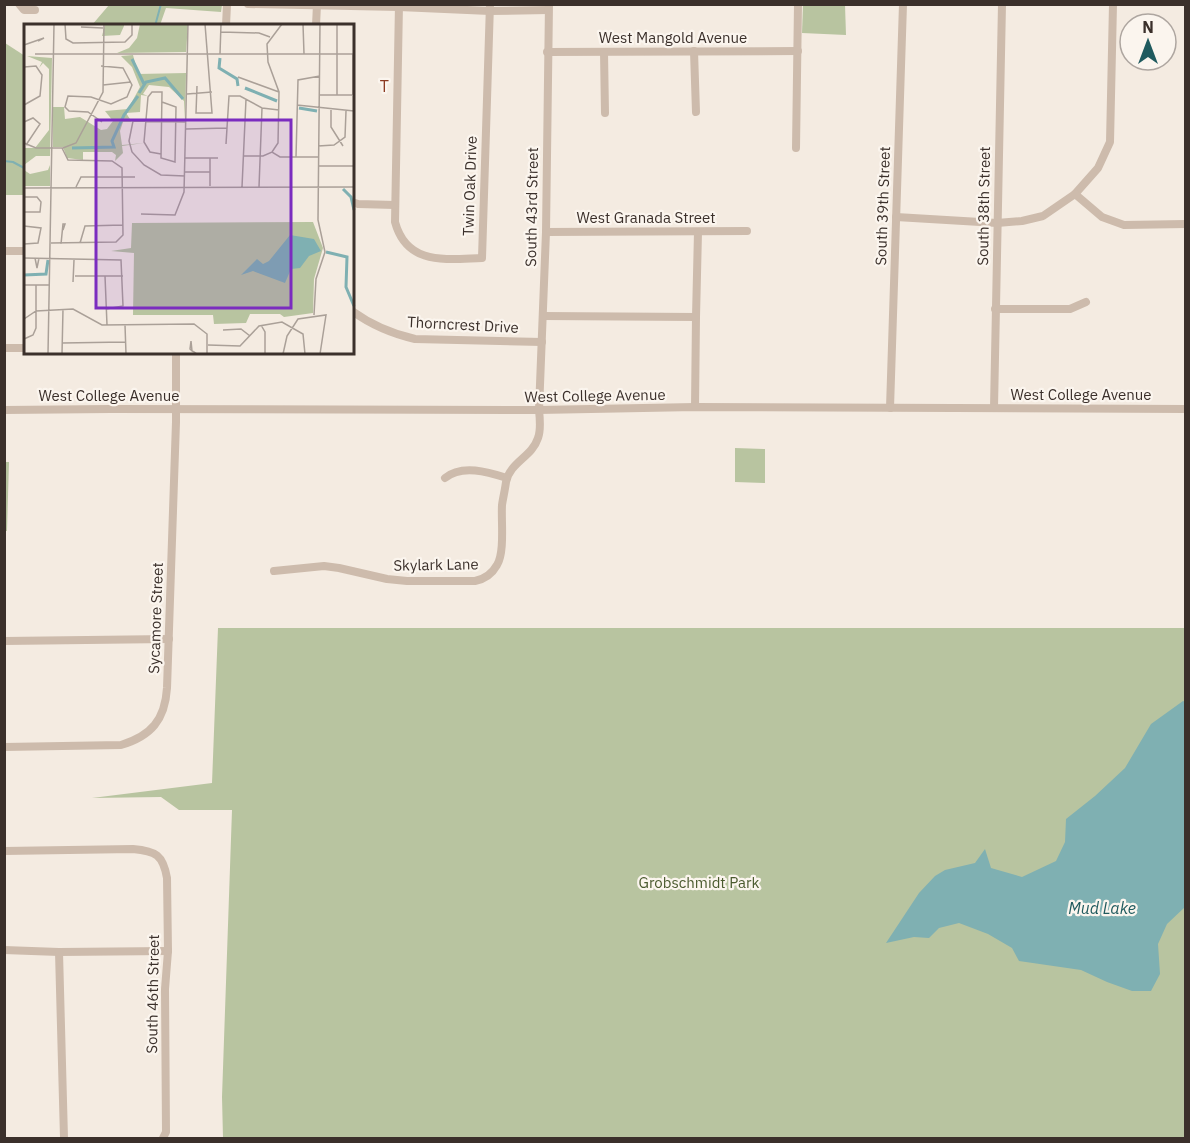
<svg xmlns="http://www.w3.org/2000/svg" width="1190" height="1143" font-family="'IBM Plex Sans',sans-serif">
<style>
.green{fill:#b8c4a0}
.water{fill:#7fb0b2}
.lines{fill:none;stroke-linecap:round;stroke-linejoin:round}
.stream{stroke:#7fb0b2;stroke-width:2}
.minor{stroke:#cdbbac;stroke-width:8}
.labels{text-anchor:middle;stroke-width:4.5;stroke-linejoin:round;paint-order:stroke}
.street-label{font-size:15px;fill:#3b302b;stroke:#fbf5ee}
.park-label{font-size:15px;fill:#4a5a2e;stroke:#fbf5ee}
.neighbourhood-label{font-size:16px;letter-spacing:1.5px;fill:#8c3b22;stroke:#fbf5ee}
.water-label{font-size:16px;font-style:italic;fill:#1f5a5e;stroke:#fbf5ee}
.inset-river{fill:none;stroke:#7fb0b2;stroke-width:3}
.inset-road{fill:none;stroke:#aaa098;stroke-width:1.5}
.view{fill:#7b2cbf;fill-opacity:0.15;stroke:#7b2cbf;stroke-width:3}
.inset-edge{fill:none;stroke:#3b302b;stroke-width:3}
</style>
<rect width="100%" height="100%" fill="#f4ebe1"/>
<g class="green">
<path d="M109,5V4L222,5L221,12L166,8L160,25H92Z"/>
<path d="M803,5H845L846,35L802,33Z"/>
<path d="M5,43L25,56V195H5Z"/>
<path d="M735,448L765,449V483L735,482Z"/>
<path d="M5,462H9L7,531H4Z"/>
<path d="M218,628H1185V1138H223L222,1097L232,810H179L161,797L92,798L212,783Z"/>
</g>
<path class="water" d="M1183,701L1186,702L1185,907L1167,924L1158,944L1160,974L1151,991H1132L1107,982L1081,970L1019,961L1012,948L988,934L959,923L939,928L929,938L914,937L886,943L919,893L935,876L945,870L975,863L985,849L991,868L1022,877L1056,861L1065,842L1066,819L1095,796L1125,768L1151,724Z"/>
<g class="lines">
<g class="stream">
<path d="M155,26L161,4"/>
<path d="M4,161L13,162L26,169"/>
</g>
<g class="minor">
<path d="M19,4L24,10H35"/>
<path d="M248,4L399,7L490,11L548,10"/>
<path d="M399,4L395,222C407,266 446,259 482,258L490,4"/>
<path d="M226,26L227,4"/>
<path d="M316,26L317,4"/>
<path d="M694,51L696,112"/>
<path d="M547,52L798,51"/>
<path d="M604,52L605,113"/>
<path d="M796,148L798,4"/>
<path d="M1075,194L1098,168L1110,142L1113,4"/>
<path d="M352,202L358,204L395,205"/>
<path d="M896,217L997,223L1022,221L1043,216L1075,194L1102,217L1124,225L1186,224"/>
<path d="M546,232L747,231"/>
<path d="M4,251H26"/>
<path d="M995,309H1070L1086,302"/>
<path d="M352,311C370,324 393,334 415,339L542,342"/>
<path d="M543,316L696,317"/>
<path d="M4,348H26"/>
<path d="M695,407L696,317L698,232"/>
<path d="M890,408L903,4"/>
<path d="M994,408L1002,4"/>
<path d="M4,410L111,409L539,410L695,407L1186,409"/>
<path d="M445,478C462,464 488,472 507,478"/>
<path d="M274,571L324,566L339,568L387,579L407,581H475C485,579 492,574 497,565C505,552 501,521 502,505C503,498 505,490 506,482C510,462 532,457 538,438C541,430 540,419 539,410L546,232L549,4"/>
<path d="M4,641L169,639"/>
<path d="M4,747L121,745C151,736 165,720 167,688L176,422V352"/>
<path d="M4,851L133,849C156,851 163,855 167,878L168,951L165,989L166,1132L163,1138"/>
<path d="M4,950L59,952L168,951"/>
<path d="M59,952L64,1138"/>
</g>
</g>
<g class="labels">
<g class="street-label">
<text x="673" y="43">West Mangold Avenue</text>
<text transform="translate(470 186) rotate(-88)" y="5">Twin Oak Drive</text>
<text transform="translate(883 206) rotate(-88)" y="5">South 39th Street</text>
<text transform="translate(984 206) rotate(-89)" y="5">South 38th Street</text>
<text transform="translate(532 207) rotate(-89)" y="5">South 43rd Street</text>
<text x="646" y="223">West Granada Street</text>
<text transform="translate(463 325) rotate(3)" y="5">Thorncrest Drive</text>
<text x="1081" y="400">West College Avenue</text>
<text x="109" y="401">West College Avenue</text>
<text transform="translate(595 396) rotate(-1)" y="5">West College Avenue</text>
<text transform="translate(436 565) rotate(-1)" y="5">Skylark Lane</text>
<text transform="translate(156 618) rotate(-88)" y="5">Sycamore Street</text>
<text transform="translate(153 994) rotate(-89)" y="5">South 46th Street</text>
</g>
<g class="park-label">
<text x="699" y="888">Grobschmidt Park</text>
</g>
<g class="neighbourhood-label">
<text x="385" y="92">T</text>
</g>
<g class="water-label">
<text x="1102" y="914">Mud Lake</text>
</g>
</g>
<g transform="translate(24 24)">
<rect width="330" height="330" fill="#f4ebe1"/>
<path d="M81,0H100V2L96,11L78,12ZM116,0H164L162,28L93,29L105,24L113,14ZM109,31L114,50L162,49L161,96L160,77L145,63L125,61L119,70L124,72L117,71L116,88L102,89L108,98H99L96,107L98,121L120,119L98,122L99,129L91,137L92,131L88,128H59V136L43,134L39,123H29V83H40L41,95L56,93L77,106L83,105L89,97L81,87L104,85L116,63L108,43L97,32ZM3,32L28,34L26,132H12L0,141V124H11L25,106V45L19,39L15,44L18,38ZM26,141V162H0V146L6,150L24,146ZM289,198L299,224L290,255L289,289L260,293L256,290H226L222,299L190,300L189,291H109L110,229L87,227L107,224L108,199Z" fill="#b8c4a0"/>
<path d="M266,211L290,215L297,227L285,232L276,244L267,245L261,259L229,247L217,251L233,235L239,240L245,237Z" fill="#7fb0b2"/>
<path class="inset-river" d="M196,34L195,44L213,55L214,62M108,35L120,60M221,64L253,77M115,69L122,58L141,54L159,75M275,84L293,87M48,124L90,123L88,117L100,91L114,72M319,165L327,173L330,186M302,228L323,233L322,263L330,282M0,251L22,250L24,236"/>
<path class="inset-road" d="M41,0L42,15L49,19L101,18L108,11V0M279,0L280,30M57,3L79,4M197,8L235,9L246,13M0,21L20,14L14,17M11,30H330M196,30L197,0M77,42L99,44L108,61L103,73L87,80L67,73L44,72L41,83L45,87L64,88L78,98M0,43L12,42L18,51L16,72L0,81M214,53L255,68M79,61L107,58M173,62L172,89H188L181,0M163,70L188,68M296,71H328M313,71V0M329,71V30M273,81L330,87M307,86V103L319,122M0,98L9,94L16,100L2,121M162,105L203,104M0,119L12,124H39L52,119L79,68L80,0M202,120L205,72H216L238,84L255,86M294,122L310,121L321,113L322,87M248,128L254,119L255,68L244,38L243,20L258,0M137,130L126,128L120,118L124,73L128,68H138L137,134L151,138L152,83L138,78M219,132H239L248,128L256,133H294M272,133L274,56L296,52M161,134H194M294,142H330M161,148H186M161,152L137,151L120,141L108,128L105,117L109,97L162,98M186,162V134M52,163L57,153H111M218,163L222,75M235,163L238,84M0,164L330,163M0,173H13L17,178L16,188H0M117,190L151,191L160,168L164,0M0,202L17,204L14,219L0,220M27,219L92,218L99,211L98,144L88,137L44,136L38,124M56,219L61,202L99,201M37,220L39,200H41L39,206M0,234L97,236L99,282L82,285M11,234L13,244L15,234M51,252H99M81,252L83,301M49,258L50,236M0,261H26M290,291L292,255L301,228L294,196L296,0M0,295L12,287L49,285L78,301L170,300L183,310V330M101,301L102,330M237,301L241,308V330M199,306L217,305L226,312M0,315L9,311L12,304V261M38,319L101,318M184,321L216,322L235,302L258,298L279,310L281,330M168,327L167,317L166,325L168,327L170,328L173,330M24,330L30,0M38,330L39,285M259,330L263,312L274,295L302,291L296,330"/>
<path class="view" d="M72,96H267V284H72Z"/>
<rect width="330" height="330" class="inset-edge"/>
</g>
<rect width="1190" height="1143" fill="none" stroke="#3b302b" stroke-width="12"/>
<g transform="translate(1148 42)"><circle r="28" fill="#fbf5ee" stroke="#aea6a0" stroke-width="1.5"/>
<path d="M0-4.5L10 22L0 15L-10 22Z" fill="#1f5a5e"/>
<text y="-9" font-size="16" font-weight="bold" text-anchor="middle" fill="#3b302b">N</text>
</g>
</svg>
